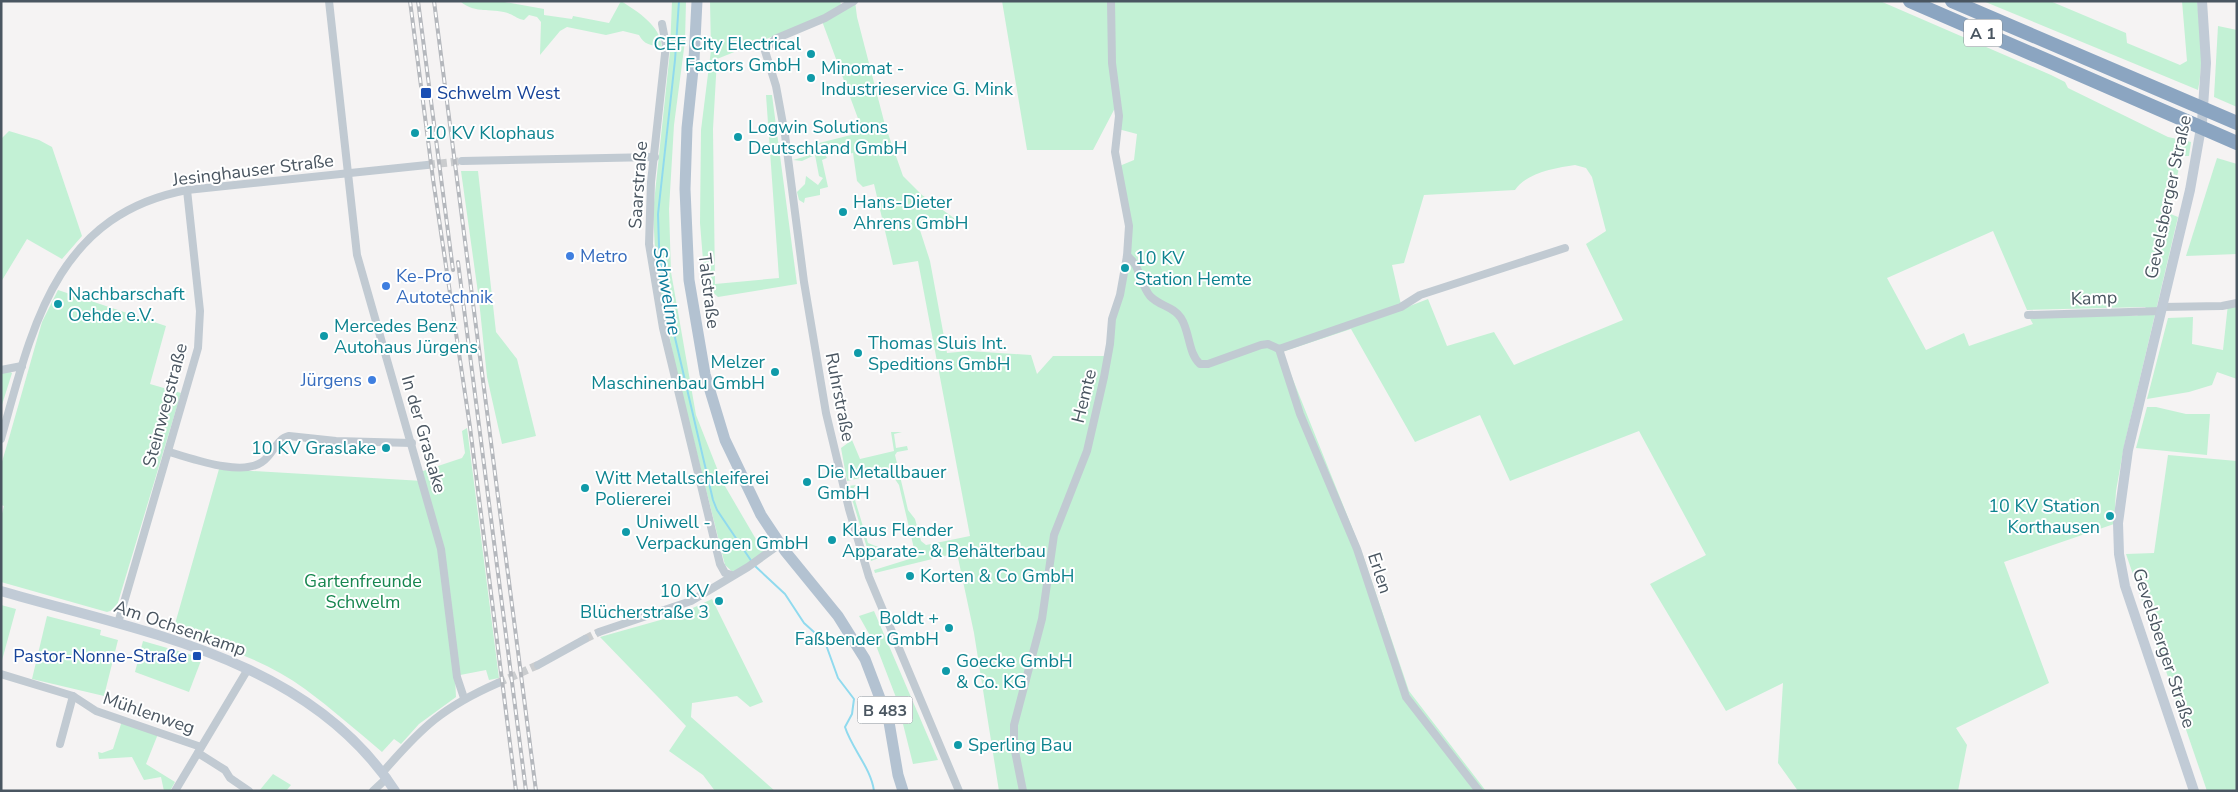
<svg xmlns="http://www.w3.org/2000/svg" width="2238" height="792" font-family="'Nunito Sans',sans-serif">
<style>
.green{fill:#c3f1d5;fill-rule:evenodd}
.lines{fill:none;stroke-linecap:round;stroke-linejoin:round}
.stream{stroke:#90daee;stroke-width:2}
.minor-tunnel{stroke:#caccce;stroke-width:8;stroke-dasharray:8 4;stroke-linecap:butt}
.minor{stroke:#c1cad2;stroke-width:8}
.secondary{stroke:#c1cbd6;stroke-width:10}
.primary{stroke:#b3c2d1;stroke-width:11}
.motorway{stroke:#8ba5c1;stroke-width:14}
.rail-casing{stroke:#b5b8bd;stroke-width:4}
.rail{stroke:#fff;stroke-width:2;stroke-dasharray:5.5;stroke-linecap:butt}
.culture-dot{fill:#0f9aa8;stroke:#fff;stroke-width:2}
.transit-dot{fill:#1a4fb4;stroke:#fff;stroke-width:2}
.shop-dot{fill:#3f7fe0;stroke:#fff;stroke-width:2}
.labels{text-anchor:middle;stroke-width:4;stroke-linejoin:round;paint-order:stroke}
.shield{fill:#fff;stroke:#808990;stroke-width:1}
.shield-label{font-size:16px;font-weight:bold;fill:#4a5661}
.culture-label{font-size:18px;fill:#0d838f;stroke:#fff;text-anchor:start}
.transit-label{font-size:18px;fill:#164399;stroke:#fff;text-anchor:start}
.street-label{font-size:18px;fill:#4a5661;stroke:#fff}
.shop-label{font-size:18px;fill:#366cbe;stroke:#fff;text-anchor:start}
.park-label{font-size:18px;fill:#17864f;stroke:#fff}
.water-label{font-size:19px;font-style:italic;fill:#0c7c9b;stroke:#fff}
</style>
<rect width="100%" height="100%" fill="#f5f3f3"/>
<g class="green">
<path d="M460,1H499L544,9V15L572,19L573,16L609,23L621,1C638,12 660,25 662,47C651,45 644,45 639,35L623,31L606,35L567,27L560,31L540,55L541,22L537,17L529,15L524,20C518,19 515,16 510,14C494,7 475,15 460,1Z"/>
<path d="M672,1H686L685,41L674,125L669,209L671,272L696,415L722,481L764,553L736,575L725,565L676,370L656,268L653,212L670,51Z"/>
<path d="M710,1H840L842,8L855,1L857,17L885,125L903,176L922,195L958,221L957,227L929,229L918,224L930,261L947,353L969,351L1031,355L1037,374L1053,356H1107L1129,226L1117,167L1134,160L1137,134L1118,129L1116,106L1093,150H1027L1002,1H1880L2051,75L2065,82L2068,88L2168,137L2191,142L2189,156H2182L2168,213L2178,217L2124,446L2116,491L2114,524L2004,562L2049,683L1956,728L1967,745L1958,791H1798L1778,763L1783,683L1726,711L1650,584L1706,555L1639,431L1510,481L1480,415L1415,442L1351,329L1282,352L1363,555L1409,691L1486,791H999L974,633L957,553L875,573L874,570L916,557L899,485L890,472H886L847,481L841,448L852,440L860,459L894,451L891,432H902L894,434L896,448L907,446L908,450L897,452L895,455L908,510L915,519L921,541L926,545L970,536L918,261L893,265L874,184L863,187L857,181L853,153L842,155L833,144L792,152L791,150L863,132L822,21L776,35L717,59L713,129L715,284L779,278L766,95H772L797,284L718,297L705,285L700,223L701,130L711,50ZM1575,165L1586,168L1592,177L1606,231L1586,244L1623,320L1514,365L1494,332L1447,346L1428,299L1402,309L1392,265L1404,263L1424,195L1515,190C1526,173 1555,168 1575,165ZM1993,231L2027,310L2146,307L2137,316L2028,315L2033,324L1969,346L1964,333L1926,350L1887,278Z"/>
<path d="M1983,1H2050L2126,33L2127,43L2180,65L2187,61L2182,1H2197C2200,31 2204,61 2198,90Z"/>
<path d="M2218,26L2237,30V107L2214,97Z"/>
<path d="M9,131L39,140L52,147L82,236L62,259L27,239L1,282V139Z"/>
<path d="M817,153L825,154L827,158L822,160L828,187L820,189V195L805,198L804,203L799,200L797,192L805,184L806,176L818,185L823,178L819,176L815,155L802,161L793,160Z"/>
<path d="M2217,158L2237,164V254L2186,256Z"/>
<path d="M461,171H478L496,332L517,359L536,436L502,444L487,377L479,300Z"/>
<path d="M58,290L166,326L150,384L181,393L116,609L107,612L1,582V517L4,506L1,505V465L9,438L42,322Z"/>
<path d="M2237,301V379L2217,372L2212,385L2189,392L2147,399L2168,318L2193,317L2192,344L2223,350L2228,304Z"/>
<path d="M10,372L12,373L1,408V373Z"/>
<path d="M2147,407H2156L2186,414H2210L2207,455L2136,448Z"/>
<path d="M467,428L499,678L489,680L486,670L455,676L456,697L419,724L401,744L394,739L382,752C357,731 332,709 305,689C267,661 219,645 173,631L219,469L423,481L420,472L462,458L465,453L462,431Z"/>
<path d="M2168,455L2237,461V791H2207L2126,554L2154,553Z"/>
<path d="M856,485L852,490L868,543L886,550L882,557L871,561L848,486Z"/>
<path d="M712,599L763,702L750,707L737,696L692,703L691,717L775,791H715L703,775L669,751L686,726L600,637L678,615Z"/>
<path d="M1,605L16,609L1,664Z"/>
<path d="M874,611L938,760L913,764L897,700L877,648L859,616Z"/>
<path d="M47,616L101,630L100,635L118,640L104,696L32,679Z"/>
<path d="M143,641L202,658L189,692L135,672Z"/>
<path d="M122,721L158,734L146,764L175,782L170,791H164L161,777L144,780L132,757L99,759L98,752L102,753L113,749Z"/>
<path d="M273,774L291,785L286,791H259Z"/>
</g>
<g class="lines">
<g class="stream">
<path d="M679,1L675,60L658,214L659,246L665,295L713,500L717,510L752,562"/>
<path d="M755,566L785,594L804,623L825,642L838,678L854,699L852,714L845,727C852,749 871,768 874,791"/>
</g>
<g class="minor-tunnel">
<path d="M427,165L462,161"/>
<path d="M585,639L599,632"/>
<path d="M498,683L538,665"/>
</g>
<g class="minor">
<path d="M329,1L357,255L441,549L457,677L464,698"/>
<path d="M854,1L825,18L775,39L765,51L776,86L785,135L804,282L826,413L849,509L869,577L959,791"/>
<path d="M662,24L666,45L651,182L649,244L663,328L720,564L725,573L732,575"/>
<path d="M462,161L655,157"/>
<path d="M1127,256C1140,264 1140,284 1150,296C1159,306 1173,306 1181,318C1190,332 1188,353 1200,364H1208L1261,345L1268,344L1279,349L1300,414L1357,549L1406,697L1479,791"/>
<path d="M2162,307L2222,306L2237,303"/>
<path d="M2028,315L2161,311"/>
<path d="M1279,349L1401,307L1420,295L1565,248"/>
<path d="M1,370L22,366"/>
<path d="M1,439C32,328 55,215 187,190L427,165"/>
<path d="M169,452C191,458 241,477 262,462C273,455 276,439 289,436L336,441L412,443"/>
<path d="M118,623L198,348L200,311L187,190"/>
<path d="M599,632L691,601L748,567L780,544"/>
<path d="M538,665L585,639"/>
<path d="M1,674L73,696L96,711L201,747"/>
<path d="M60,744L73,696"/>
<path d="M198,753L225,770L230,778L249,791"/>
<path d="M383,772C422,727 443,707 498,683"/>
<path d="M175,791L248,669"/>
<path d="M373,791L387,778"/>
<path d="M1023,791L1014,746V725L1042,619L1054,535L1087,451L1104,377L1110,344L1112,319L1120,295L1127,256L1129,226L1115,152L1119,116L1112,63L1111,1"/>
</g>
<g class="secondary">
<path d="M1,591C142,632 309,658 395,791"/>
<path d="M2194,791L2125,586L2119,554L2118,523L2128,450L2190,190L2202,122L2206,63L2202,1"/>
</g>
<path class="primary" d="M697,1L694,60L687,128L685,189L689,280L705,374L725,440L761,515L785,551L838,616L865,659L889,722L898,775L903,791"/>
<g class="motorway">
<path d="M1910,1L2237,143"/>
<path d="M1952,1L2237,123"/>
</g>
<defs>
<g id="rail">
<path d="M410,1L433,179L470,427L516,791"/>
<path d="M418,1L453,270"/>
<path d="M434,1L536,791"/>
<path d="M458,262L526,791"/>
</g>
</defs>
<use href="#rail" class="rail-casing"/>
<use href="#rail" class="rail"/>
</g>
<g class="culture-dot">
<circle cx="811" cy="54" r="5"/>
<circle cx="811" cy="78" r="5"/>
<circle cx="415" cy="133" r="5"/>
<circle cx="738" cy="137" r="5"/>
<circle cx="843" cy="212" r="5"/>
<circle cx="1125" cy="268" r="5"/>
<circle cx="58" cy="304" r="5"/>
<circle cx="324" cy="336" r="5"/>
<circle cx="858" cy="353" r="5"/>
<circle cx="775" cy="372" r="5"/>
<circle cx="386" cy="448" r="5"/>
<circle cx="807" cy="482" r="5"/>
<circle cx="585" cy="488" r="5"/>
<circle cx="2110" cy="516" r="5"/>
<circle cx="626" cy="532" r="5"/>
<circle cx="832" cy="540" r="5"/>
<circle cx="910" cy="576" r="5"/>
<circle cx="719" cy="601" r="5"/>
<circle cx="949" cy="628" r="5"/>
<circle cx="946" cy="671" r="5"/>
<circle cx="958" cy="745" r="5"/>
</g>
<g class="transit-dot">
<rect x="420" y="87" width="12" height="12" rx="2.5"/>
<rect x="192" y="651" width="10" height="10" rx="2.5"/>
</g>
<g class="shop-dot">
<circle cx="570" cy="256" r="5"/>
<circle cx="386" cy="286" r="5"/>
<circle cx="372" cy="380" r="5"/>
</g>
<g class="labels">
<g class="shield">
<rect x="1964" y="19.5" width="38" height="27" rx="4"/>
<rect x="857.5" y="696.5" width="55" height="27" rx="4"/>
</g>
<g class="shield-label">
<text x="1983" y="39">A 1</text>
<text x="885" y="716">B 483</text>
</g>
<g class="culture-label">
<text x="801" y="50" text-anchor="end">CEF City Electrical<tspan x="801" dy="21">Factors GmbH</tspan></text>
<text x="821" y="74">Minomat -<tspan x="821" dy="21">Industrieservice G. Mink</tspan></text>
<text x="748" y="133">Logwin Solutions<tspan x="748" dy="21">Deutschland GmbH</tspan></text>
<text x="425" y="139">10 KV Klophaus</text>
<text x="853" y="208">Hans-Dieter<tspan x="853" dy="21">Ahrens GmbH</tspan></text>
<text x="1135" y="264">10 KV<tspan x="1135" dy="21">Station Hemte</tspan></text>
<text x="68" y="300">Nachbarschaft<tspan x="68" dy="21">Oehde e.V.</tspan></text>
<text x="334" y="332">Mercedes Benz<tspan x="334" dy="21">Autohaus Jürgens</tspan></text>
<text x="868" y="349">Thomas Sluis Int.<tspan x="868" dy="21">Speditions GmbH</tspan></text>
<text x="765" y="368" text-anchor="end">Melzer<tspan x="765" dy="21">Maschinenbau GmbH</tspan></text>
<text x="376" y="454" text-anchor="end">10 KV Graslake</text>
<text x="817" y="478">Die Metallbauer<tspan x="817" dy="21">GmbH</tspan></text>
<text x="595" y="484">Witt Metallschleiferei<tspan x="595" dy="21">Poliererei</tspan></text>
<text x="2100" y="512" text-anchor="end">10 KV Station<tspan x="2100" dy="21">Korthausen</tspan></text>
<text x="636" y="528">Uniwell -<tspan x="636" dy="21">Verpackungen GmbH</tspan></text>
<text x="842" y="536">Klaus Flender<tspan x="842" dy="21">Apparate- &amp; Behälterbau</tspan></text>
<text x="920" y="582">Korten &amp; Co GmbH</text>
<text x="709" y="597" text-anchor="end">10 KV<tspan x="709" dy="21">Blücherstraße 3</tspan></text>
<text x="939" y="624" text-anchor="end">Boldt +<tspan x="939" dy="21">Faßbender GmbH</tspan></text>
<text x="956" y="667">Goecke GmbH<tspan x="956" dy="21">&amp; Co. KG</tspan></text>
<text x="968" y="751">Sperling Bau</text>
</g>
<g class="transit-label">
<text x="437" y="99">Schwelm West</text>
<text x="187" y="662" text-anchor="end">Pastor-Nonne-Straße</text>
</g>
<g class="street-label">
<text transform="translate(253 170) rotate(-7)" y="6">Jesinghauser Straße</text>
<text transform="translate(638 185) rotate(-86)" y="6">Saarstraße</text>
<text transform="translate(2168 197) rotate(-78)" y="6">Gevelsberger Straße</text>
<text transform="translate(709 291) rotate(83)" y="6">Talstraße</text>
<text transform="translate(2094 298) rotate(-2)" y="6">Kamp</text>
<text transform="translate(1084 396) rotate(-76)" y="6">Hemte</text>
<text transform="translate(840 397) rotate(79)" y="6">Ruhrstraße</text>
<text transform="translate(165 405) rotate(-75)" y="6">Steinwegstraße</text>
<text transform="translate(424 434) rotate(74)" y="6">In der Graslake</text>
<text transform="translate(1380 573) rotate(72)" y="6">Erlen</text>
<text transform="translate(180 628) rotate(19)" y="6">Am Ochsenkamp</text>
<text transform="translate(2164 648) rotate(72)" y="6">Gevelsberger Straße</text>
<text transform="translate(149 713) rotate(19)" y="6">Mühlenweg</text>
</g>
<g class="shop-label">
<text x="580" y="262">Metro</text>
<text x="396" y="282">Ke-Pro<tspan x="396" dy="21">Autotechnik</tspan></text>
<text x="362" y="386" text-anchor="end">Jürgens</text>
</g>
<g class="park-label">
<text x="363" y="587">Gartenfreunde<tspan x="363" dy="21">Schwelm</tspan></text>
</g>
<g class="water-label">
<text transform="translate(668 291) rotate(80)" y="7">Schwelme</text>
</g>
</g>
<rect width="2238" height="792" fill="none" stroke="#4a5661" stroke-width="5"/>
</svg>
